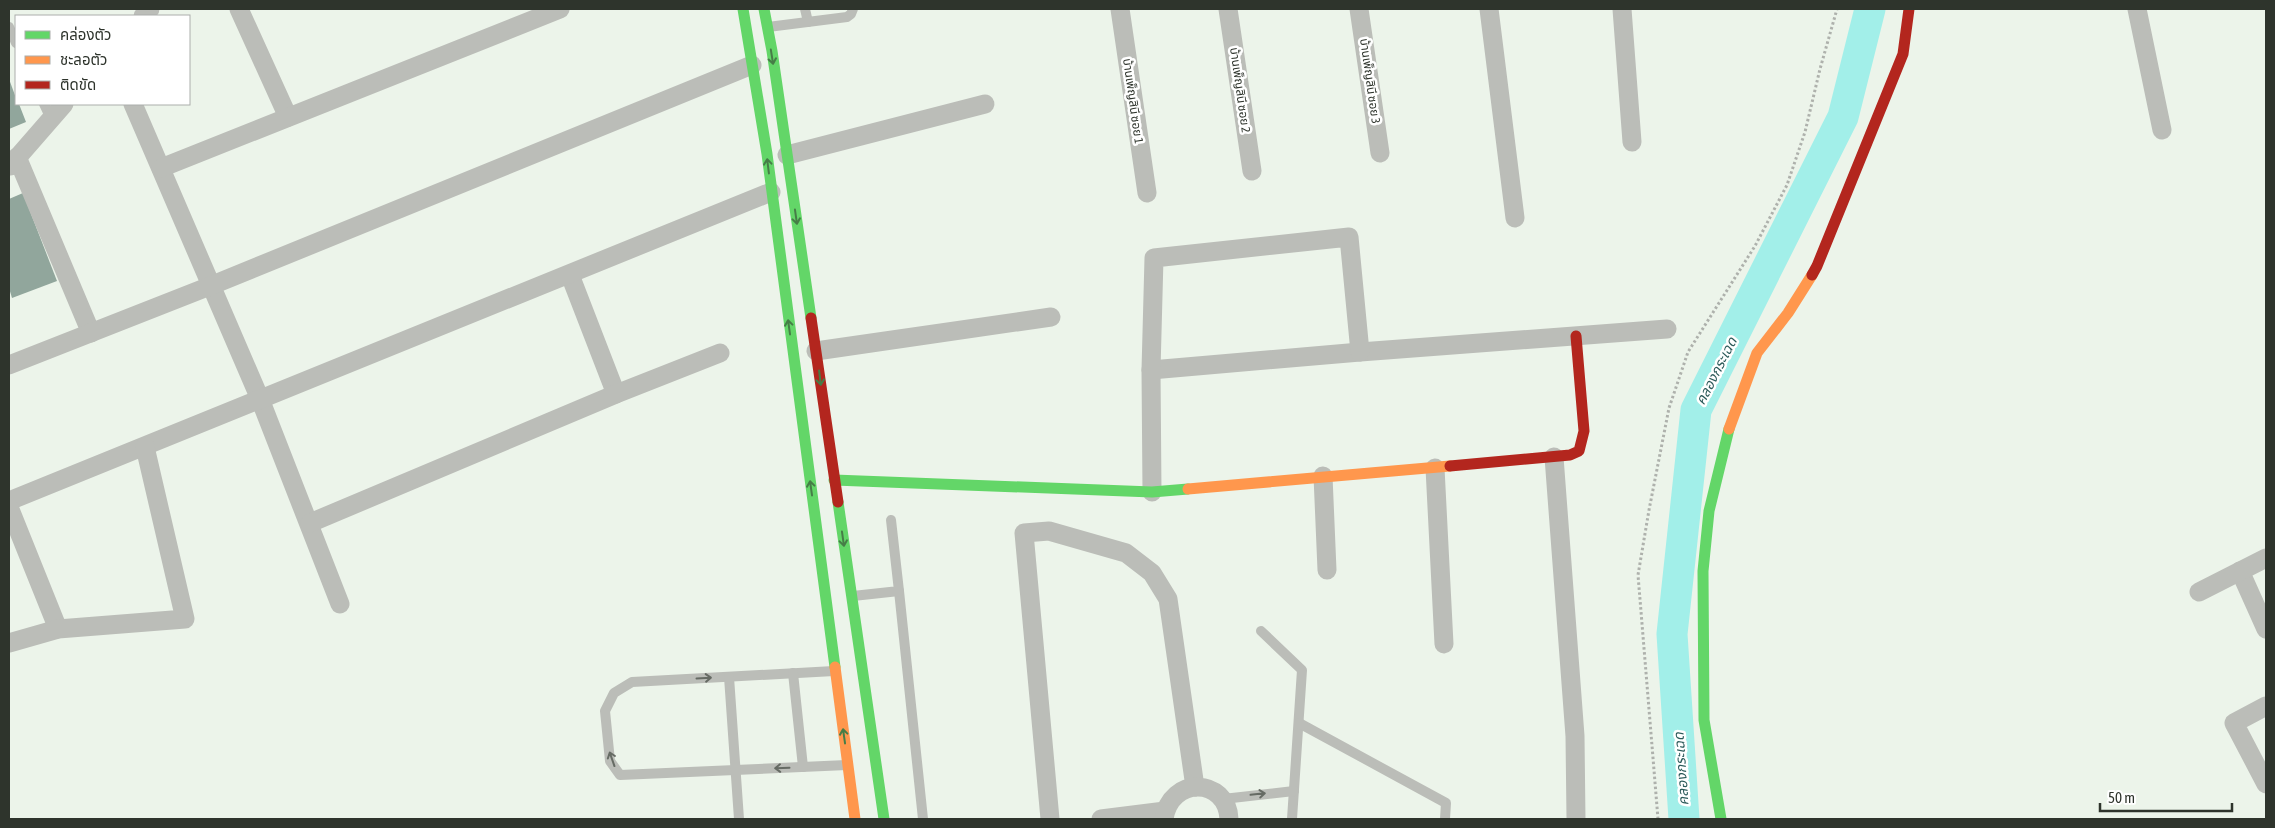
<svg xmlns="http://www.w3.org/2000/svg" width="2275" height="828" font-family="'Asap Condensed','Noto Sans Thai',sans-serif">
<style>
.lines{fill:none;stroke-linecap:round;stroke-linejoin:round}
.river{stroke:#a2efe9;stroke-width:31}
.building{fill:#91a69c}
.path{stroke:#aeb1ac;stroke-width:3;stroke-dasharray:2.5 2.5;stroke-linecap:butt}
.lane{stroke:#bbbdb8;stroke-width:10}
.street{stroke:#bbbdb8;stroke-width:19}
.fast{stroke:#63d668;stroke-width:11}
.slow{stroke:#ff974d;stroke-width:11}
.jam{stroke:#b3261e;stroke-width:11}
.oneway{stroke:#467d47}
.oneway2{stroke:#666b64}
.labels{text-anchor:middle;stroke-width:5;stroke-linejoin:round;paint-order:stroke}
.street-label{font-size:12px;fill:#2e342c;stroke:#fff}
.water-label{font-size:14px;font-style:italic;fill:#2a5958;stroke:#fff}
</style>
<rect width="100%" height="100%" fill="#ecf4ea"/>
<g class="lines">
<path class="river" d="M1684,819L1672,634L1696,410L1843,117L1870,9"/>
</g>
<g class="building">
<path d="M9,79L16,98V104H19L26,122L9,129Z"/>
<path d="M23,193L57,281L12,298L9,288V199Z"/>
</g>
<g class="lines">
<path class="path" d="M1658,819L1638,575L1649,510L1669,408L1688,352L1755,246L1787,185L1805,132L1820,69L1837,9"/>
<g class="lane">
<path d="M805,9L808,22"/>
<path d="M9,27L16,43"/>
<path d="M768,27L847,17L851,14L853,9"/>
<path d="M44,104L51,119"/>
<path d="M899,591L923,819"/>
<path d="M853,596L899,591L891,520"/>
<path d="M1261,631L1302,670L1292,819"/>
<path d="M834,671L632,682L614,693L605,711L610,761L620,775L847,765"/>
<path d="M793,673L803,767"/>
<path d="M729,677L739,819"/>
<path d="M1299,723L1446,803L1445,819"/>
<path d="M1223,799L1294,791"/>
</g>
<g class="street">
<path d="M239,9L288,117"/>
<path d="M1120,9L1147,193"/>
<path d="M1228,9L1252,171"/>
<path d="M1359,9L1380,153"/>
<path d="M1489,9L1515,218"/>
<path d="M1622,9L1632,142"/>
<path d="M2137,9L2162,130"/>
<path d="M143,16L150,9"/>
<path d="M133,104L260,399L340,604"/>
<path d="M787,155L985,104"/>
<path d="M17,157L91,333"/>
<path d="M10,166L64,104"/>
<path d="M161,168L560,9"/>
<path d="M570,275L616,394"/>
<path d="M816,351L1051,317"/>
<path d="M9,365L210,286L752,65"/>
<path d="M1151,370L1360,352L1667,329"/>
<path d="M1554,457L1575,736L1576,819"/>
<path d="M1435,468L1444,644"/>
<path d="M1323,476L1327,570"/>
<path d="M1152,492L1151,370L1154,258L1349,237L1360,352"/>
<path d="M9,501L771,192"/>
<path d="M9,507L58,629"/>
<path d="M310,523L616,394L720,353"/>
<path d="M2240,571L2266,629"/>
<path d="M2199,592L2266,558"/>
<path d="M9,643L58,629L185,619L145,447"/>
<path d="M2266,706L2234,723L2266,784"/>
<path d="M1050,819L1024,533L1049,531L1126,553L1152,573L1168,599L1195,787"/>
<path d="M1101,819L1165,811"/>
<path d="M1164,819C1170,776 1227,777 1229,819"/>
</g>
<g class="fast">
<path d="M743,9L767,154L835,667"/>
<path d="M764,9L772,51L811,318"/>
<path d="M834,480L1152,492L1188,489"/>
<path d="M838,502L884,819"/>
<path d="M1721,819L1704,720L1703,571L1709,511L1729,429"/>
</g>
<g class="slow">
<path d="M1729,429L1757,353L1788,313L1812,275"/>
<path d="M1188,489L1450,466"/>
<path d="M835,667L855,819"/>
</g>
<g class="jam">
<path d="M1812,275L1817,266L1903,54L1909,9"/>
<path d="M811,318L838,502"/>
<path d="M1450,466L1570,455L1579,451L1584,431L1576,336"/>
</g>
</g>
<defs><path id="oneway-shaft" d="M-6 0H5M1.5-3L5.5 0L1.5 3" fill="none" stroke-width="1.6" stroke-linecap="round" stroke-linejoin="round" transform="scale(1.25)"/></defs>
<g class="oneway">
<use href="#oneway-shaft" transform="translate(772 57) rotate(81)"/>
<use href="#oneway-shaft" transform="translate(768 166) rotate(-97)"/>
<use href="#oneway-shaft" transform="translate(796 217) rotate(82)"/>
<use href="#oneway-shaft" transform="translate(789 327) rotate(-98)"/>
<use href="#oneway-shaft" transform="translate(820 378) rotate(83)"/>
<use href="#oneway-shaft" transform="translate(811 488) rotate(-98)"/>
<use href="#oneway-shaft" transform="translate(843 539) rotate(82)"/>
<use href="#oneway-shaft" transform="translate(844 736) rotate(-98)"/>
</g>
<g class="oneway2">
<use href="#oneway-shaft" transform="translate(704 678) rotate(-3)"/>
<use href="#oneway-shaft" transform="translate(612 759) rotate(-109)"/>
<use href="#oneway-shaft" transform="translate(782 768) rotate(178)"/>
<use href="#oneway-shaft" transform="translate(1258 794) rotate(-6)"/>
</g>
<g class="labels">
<g class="street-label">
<text transform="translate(1370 81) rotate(82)" y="4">บ้านเพ็ญสินี ซอย 3</text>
<text transform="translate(1240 90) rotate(82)" y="4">บ้านเพ็ญสินี ซอย 2</text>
<text transform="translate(1133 101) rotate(82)" y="4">บ้านเพ็ญสินี ซอย 1</text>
</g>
<g class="water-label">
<text transform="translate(1716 371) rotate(-63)" y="5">คลองกระเฉด</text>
<text transform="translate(1681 769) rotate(-94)" y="5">คลองกระเฉด</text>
</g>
</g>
<rect width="2275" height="828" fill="none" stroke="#2e342c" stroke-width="20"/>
<rect x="15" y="15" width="175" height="90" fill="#ffffff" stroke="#abaeab"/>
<rect x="25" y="31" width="25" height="8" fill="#63d668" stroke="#abaeab"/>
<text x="60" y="40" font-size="15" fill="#2e342c">คล่องตัว</text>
<rect x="25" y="56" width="25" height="8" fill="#ff974d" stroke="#abaeab"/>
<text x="60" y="65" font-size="15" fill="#2e342c">ชะลอตัว</text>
<rect x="25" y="81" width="25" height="8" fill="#b3261e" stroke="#abaeab"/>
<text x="60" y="90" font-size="15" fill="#2e342c">ติดขัด</text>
<path d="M2100 803v8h132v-8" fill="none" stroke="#2e342c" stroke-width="2.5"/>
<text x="2108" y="803" font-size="15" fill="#2e342c" stroke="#ffffff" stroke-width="4" paint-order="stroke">50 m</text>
</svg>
